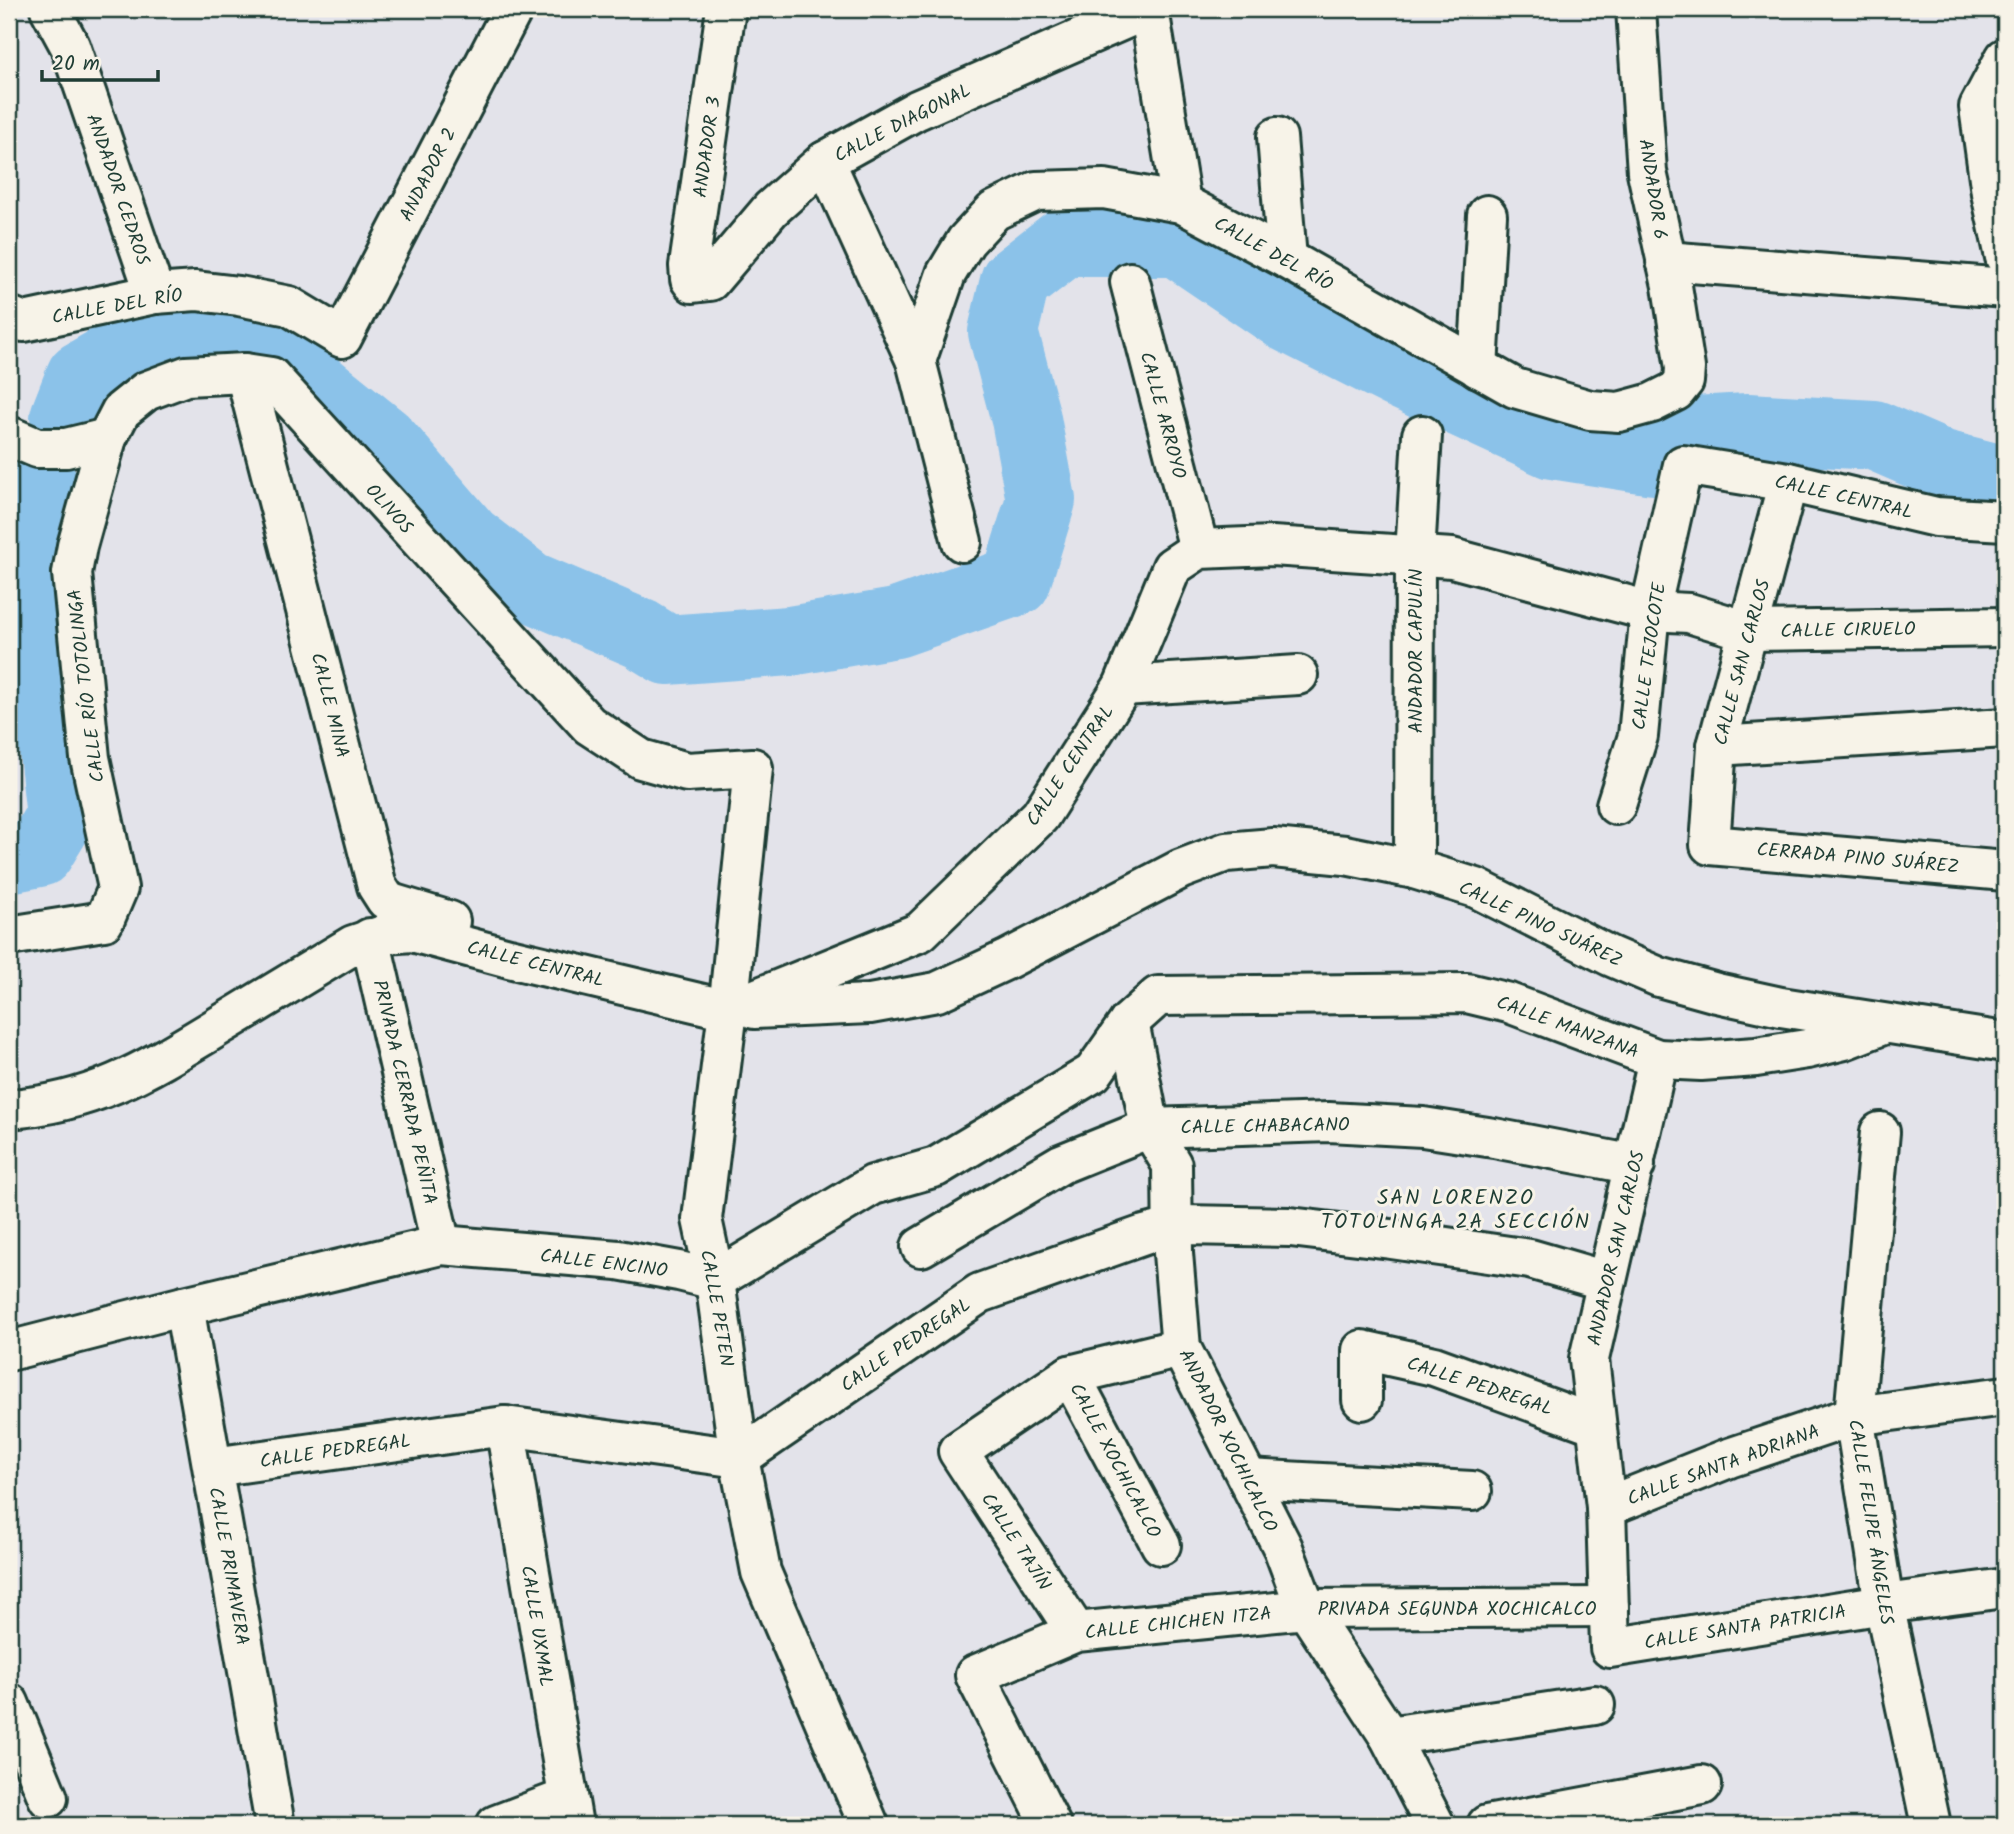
<svg xmlns="http://www.w3.org/2000/svg" width="2014" height="1834" font-family="Kalam,sans-serif">
<style>
.lines{fill:none;stroke-linecap:round;stroke-linejoin:round}
.river{stroke:#8bc2e9;stroke-width:70}
.minor-casing{stroke:#1f3d34;stroke-width:44}
.minor{stroke:#f7f3e8;stroke-width:38}
.labels{text-anchor:middle;stroke-width:6;stroke-linejoin:round;paint-order:stroke}
.street-label{font-size:19px;fill:#1f3d34;stroke:#f7f3e8}
.neighbourhood-label{font-size:21px;letter-spacing:2px;fill:#1f3d34;stroke:#f7f3e8}
</style>
<rect width="100%" height="100%" fill="#e3e3ea"/>
<filter id="ink" filterUnits="userSpaceOnUse"><feTurbulence type="fractalNoise" baseFrequency=".0143" numOctaves="2"/><feDisplacementMap in="SourceGraphic" scale="14" xChannelSelector="R" yChannelSelector="G"/><feConvolveMatrix kernelMatrix="1 2 1 2 8 2 1 2 1" color-interpolation-filters="sRGB"/></filter>
<g filter="url(#ink)">
<g class="lines">
<g class="river">
<path d="M65,417L81,376L157,332L259,336L305,377L383,440L468,539L529,586L641,634L667,650L790,641L896,623L1016,581L1041,500L1026,419L1003,332L1015,281L1065,242H1177L1289,318L1398,373L1552,444L1653,460L1695,431L1748,428L1874,435L1943,465L2005,481"/>
<path d="M9,858L39,852L61,816L28,514L41,479"/>
</g>
<defs>
<g id="minor">
<path d="M50,9L70,46L155,294"/>
<path d="M726,9L689,266L690,279L693,283L710,281L771,209L825,161L917,110L1148,9"/>
<path d="M1149,9L1181,203"/>
<path d="M2005,58L1979,107L1991,193L2005,257"/>
<path d="M1277,137L1287,259"/>
<path d="M825,161L916,361L962,542"/>
<path d="M1666,261L2005,288"/>
<path d="M1130,282L1199,549"/>
<path d="M9,316L24,322L155,294L196,291L239,296L289,306L342,338L513,9"/>
<path d="M916,361L946,274L966,241L994,211L1036,191L1104,189L1181,203L1287,259L1515,388L1590,410L1619,412L1652,403L1676,391L1684,381L1685,368L1672,286L1647,172L1636,9"/>
<path d="M1478,368L1487,215"/>
<path d="M245,373L377,886L386,900L394,904L450,921"/>
<path d="M9,436L37,448H66L107,438"/>
<path d="M1788,482L1717,746L1710,845L2005,871"/>
<path d="M1123,686L1298,675"/>
<path d="M1717,746L2005,728"/>
<path d="M1616,805L1638,736L1650,611L1683,465L1788,482L1936,517L2005,521"/>
<path d="M1414,869L1415,555L1422,435"/>
<path d="M9,936L104,921L118,888L90,758L72,573L77,546L107,438L121,411L146,391L186,376L245,373L271,377L589,725L641,759L687,772L753,768L728,1010L702,1219L715,1280L739,1458L761,1572L869,1825"/>
<path d="M370,938L441,1245"/>
<path d="M754,1009L870,1004L937,992L1006,960L1181,869L1226,852L1273,848L1345,855L1414,869L1476,888L1610,956L1659,977L1717,993L1781,1007L2005,1042"/>
<path d="M1129,1022L1150,1128L1172,1165L1173,1253L1181,1348L1283,1548L1306,1609L1389,1736L1435,1825"/>
<path d="M1658,1059L1589,1359L1606,1507L1610,1648L1884,1604L2005,1588"/>
<path d="M9,1109C97,1103 151,1067 224,1023C267,997 310,971 353,945L386,934L412,932L509,958L728,1010L920,932L1040,816L1123,686L1172,567L1199,549L1272,546L1452,558L1650,611L1689,613L1748,631L2005,627"/>
<path d="M1880,1132L1854,1416L1884,1604L1931,1825"/>
<path d="M921,1247L1061,1164L1150,1128L1329,1122L1423,1127L1494,1138L1635,1165"/>
<path d="M184,1306L275,1825"/>
<path d="M9,1351L184,1306L441,1245L618,1260L679,1271L715,1280L873,1185L936,1167L1093,1073L1129,1022L1158,996L1467,993L1509,1003L1658,1059L1701,1061L1756,1057L1807,1049L1844,1040L1885,1024"/>
<path d="M1070,1375L1161,1545"/>
<path d="M1362,1400V1350L1434,1366L1596,1425"/>
<path d="M505,1426L573,1825"/>
<path d="M213,1467L505,1426L739,1458L980,1293L1144,1235L1182,1225L1290,1227L1391,1239L1530,1259L1606,1281"/>
<path d="M1248,1479L1472,1491"/>
<path d="M1606,1507L1729,1458L1854,1416L2005,1396"/>
<path d="M1076,1632L958,1451L1070,1375L1181,1348"/>
<path d="M9,1703L48,1798"/>
<path d="M1389,1736L1595,1705"/>
<path d="M496,1825L567,1798"/>
<path d="M1051,1825L975,1675L1076,1632L1306,1609L1609,1607"/>
<path d="M1487,1825L1702,1785"/>
</g>
</defs>
<use href="#minor" class="minor-casing"/>
<use href="#minor" class="minor"/>
</g>
</g>
<g class="labels">
<g class="street-label">
<text transform="translate(902 122) rotate(-27)" y="7">CALLE DIAGONAL</text>
<text transform="translate(706 147) rotate(-82)" y="7">ANDADOR 3</text>
<text transform="translate(427 174) rotate(-63)" y="7">ANDADOR 2</text>
<text transform="translate(119 189) rotate(71)" y="7">ANDADOR CEDROS</text>
<text transform="translate(1654 189) rotate(81)" y="7">ANDADOR 6</text>
<text transform="translate(1274 253) rotate(29)" y="7">CALLE DEL RÍO</text>
<text transform="translate(117 305) rotate(-10)" y="7">CALLE DEL RÍO</text>
<text transform="translate(1164 415) rotate(75)" y="7">CALLE ARROYO</text>
<text transform="translate(1844 496) rotate(13)" y="7">CALLE CENTRAL</text>
<text transform="translate(390 508) rotate(48)" y="7">OLIVOS</text>
<text transform="translate(1848 629) rotate(-1)" y="7">CALLE CIRUELO</text>
<text transform="translate(1415 651) rotate(-90)" y="7">ANDADOR CAPULÍN</text>
<text transform="translate(1648 656) rotate(-82)" y="7">CALLE TEJOCOTE</text>
<text transform="translate(1741 662) rotate(-75)" y="7">CALLE SAN CARLOS</text>
<text transform="translate(85 686) rotate(-97)" y="7">CALLE RÍO TOTOLINGA</text>
<text transform="translate(331 705) rotate(76)" y="7">CALLE MINA</text>
<text transform="translate(1069 765) rotate(-56)" y="7">CALLE CENTRAL</text>
<text transform="translate(1858 857) rotate(5)" y="7">CERRADA PINO SUÁREZ</text>
<text transform="translate(1541 923) rotate(25)" y="7">CALLE PINO SUÁREZ</text>
<text transform="translate(536 963) rotate(14)" y="7">CALLE CENTRAL</text>
<text transform="translate(1568 1026) rotate(20)" y="7">CALLE MANZANA</text>
<text transform="translate(406 1092) rotate(77)" y="7">PRIVADA CERRADA PEÑITA</text>
<text transform="translate(1265 1125) rotate(-1)" y="7">CALLE CHABACANO</text>
<text transform="translate(1615 1248) rotate(-77)" y="7">ANDADOR SAN CARLOS</text>
<text transform="translate(604 1262) rotate(7)" y="7">CALLE ENCINO</text>
<text transform="translate(718 1308) rotate(80)" y="7">CALLE PETEN</text>
<text transform="translate(905 1344) rotate(-34)" y="7">CALLE PEDREGAL</text>
<text transform="translate(1480 1385) rotate(18)" y="7">CALLE PEDREGAL</text>
<text transform="translate(1229 1440) rotate(64)" y="7">ANDADOR XOCHICALCO</text>
<text transform="translate(335 1450) rotate(-8)" y="7">CALLE PEDREGAL</text>
<text transform="translate(1116 1460) rotate(62)" y="7">CALLE XOCHICALCO</text>
<text transform="translate(1723 1464) rotate(-20)" y="7">CALLE SANTA ADRIANA</text>
<text transform="translate(1872 1522) rotate(81)" y="7">CALLE FELIPE ÁNGELES</text>
<text transform="translate(1017 1541) rotate(57)" y="7">CALLE TAJÍN</text>
<text transform="translate(230 1566) rotate(80)" y="7">CALLE PRIMAVERA</text>
<text x="1457" y="1615">PRIVADA SEGUNDA XOCHICALCO</text>
<text transform="translate(1178 1622) rotate(-6)" y="7">CALLE CHICHEN ITZA</text>
<text transform="translate(538 1626) rotate(81)" y="7">CALLE UXMAL</text>
<text transform="translate(1745 1626) rotate(-9)" y="7">CALLE SANTA PATRICIA</text>
</g>
<g class="neighbourhood-label">
<text x="1456" y="1204">SAN LORENZO<tspan x="1456" dy="24">TOTOLINGA 2A SECCIÓN</tspan></text>
</g>
</g>
<rect width="2014" height="1834" fill="none" stroke="#f7f3e8" stroke-width="35"/>
<rect x="18" y="18" width="1979" height="1799" fill="none" stroke="#1f3d34" stroke-width="2.5" filter="url(#ink)"/>
<path d="M42 70v10h116v-10" fill="none" stroke="#1f3d34" stroke-width="3.5"/>
<text x="52" y="70" font-size="21" fill="#1f3d34" stroke="#f7f3e8" stroke-width="5" paint-order="stroke">20 m</text>
</svg>
